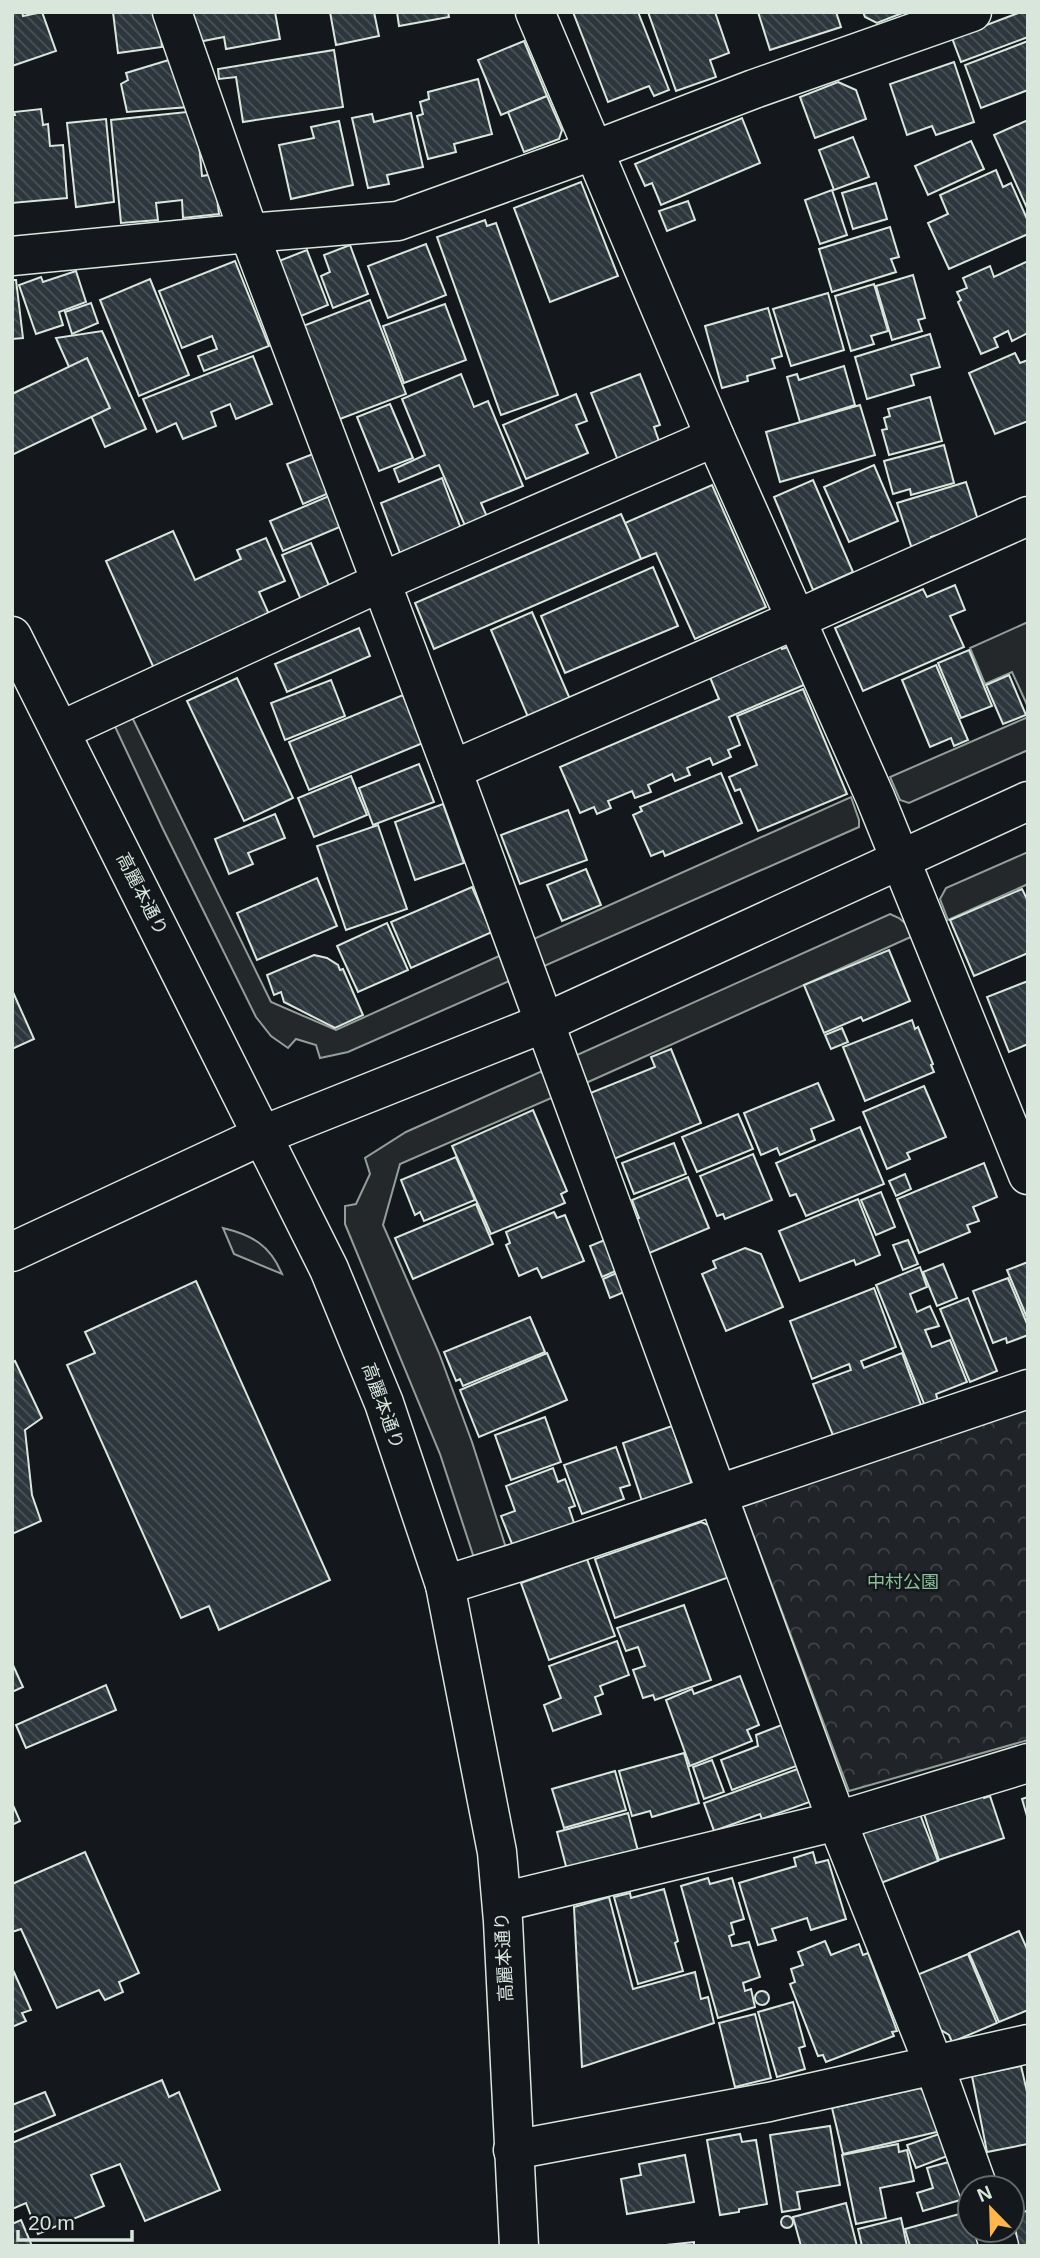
<svg xmlns="http://www.w3.org/2000/svg" width="1040" height="2258" font-family="Helvetica,'Noto Sans JP',sans-serif">
<style>
.green{fill:#202428;stroke:#939e99;stroke-width:2}
.park{fill:url(#park-crowns);stroke:#939e99;stroke-width:2}
.parking{fill:#24282b;stroke:#939e99;stroke-width:2}
.building{fill:url(#building-back-hatch);stroke:#d8e6dc;stroke-width:2}
.lines{fill:none;stroke-linecap:round;stroke-linejoin:round}
.minor-casing{stroke:#d8e6dc;stroke-width:41}
.minor{stroke:#14181c;stroke-width:38}
.labels{text-anchor:middle;stroke-width:5;stroke-linejoin:round;paint-order:stroke}
.street-label{font-size:18px;fill:#d8e6dc;stroke:#14181c}
.park-label{font-size:18px;fill:#8ac095;stroke:#14181c}
</style>
<defs>
<pattern id="park-crowns" width="20" height="18" patternUnits="userSpaceOnUse" patternTransform="scale(1.75)"><rect width="20" height="18" fill="#202428"/><path d="M2 6a3 3 0 1 1 6 0M12 15a3 3 0 1 1 6 0" fill="none" stroke="#404447"/></pattern>
<pattern id="building-back-hatch" width="6" height="6" patternUnits="userSpaceOnUse" patternTransform="scale(1.75)"><rect width="6" height="6" fill="#2c363c"/><path d="M-1 5l2 2M0 0l6 6M5-1l2 2" fill="none" stroke="#4a5358"/></pattern>
</defs>
<rect width="100%" height="100%" fill="#14181c"/>
<path class="green" d="M223,1228C252,1235 270,1245 282,1274L234,1254Z"/>
<path class="park" d="M1028,1409V1740L849,1791L742,1505Z"/>
<g class="parking">
<path d="M1028,622V707L1012,672L985,684L970,648Z"/>
<path d="M129,711L271,1002L336,1030L508,952L516,978L348,1052L320,1058L316,1045L296,1039L288,1048L271,1036L256,1017L163,829L111,718Z"/>
<path d="M1028,717V750L909,803L900,800L890,777Z"/>
<path d="M851,797L859,820V827L542,967L527,942Z"/>
<path d="M1028,852V884L948,920L940,899L946,888Z"/>
<path d="M890,914L899,918L906,924L913,936L577,1087L572,1066L577,1055Z"/>
<path d="M540,1072L547,1074L556,1096L400,1164L383,1225L439,1353L472,1442L507,1551L475,1561L440,1454L345,1224V1206L356,1204L370,1174L365,1158L406,1132Z"/>
</g>
<g class="building">
<path d="M12,12H22L23,16L42,12L56,51L12,66Z"/>
<path d="M113,12H158L162,47L118,53Z"/>
<path d="M192,12H275L280,39L226,49L224,37L198,42Z"/>
<path d="M330,12H374L379,36L336,45Z"/>
<path d="M397,12H448L449,17L399,26Z"/>
<path d="M573,12H638L669,90L654,96L649,86L608,102Z"/>
<path d="M648,12H715L729,53L710,60L716,77L676,91Z"/>
<path d="M758,12H836L841,27L770,50Z"/>
<path d="M863,12H905L877,23L865,17Z"/>
<path d="M1021,12H1028V37L961,62L952,38Z"/>
<path d="M524,41L547,96L501,115L478,60Z"/>
<path d="M1028,41V90L981,108L965,65Z"/>
<path d="M334,50L343,107L243,122L236,77L219,79L218,69Z"/>
<path d="M172,59L188,107L127,112L121,84L128,80L126,73Z"/>
<path d="M954,62L974,122L936,135L932,126L907,135L890,84Z"/>
<path d="M478,79L492,134L454,144L456,152L428,159L417,116L423,114L420,102L429,99L428,92Z"/>
<path d="M838,82L856,90L866,119L815,138L800,97Z"/>
<path d="M547,96L562,130L559,139L524,152L508,112Z"/>
<path d="M41,109L43,125L48,124L50,146L63,145L67,198L12,203V115H15L14,112Z"/>
<path d="M196,111L202,176L214,174L219,214L183,218L182,200L156,203L158,220L121,223L111,120Z"/>
<path d="M411,113L423,167L387,175L389,184L368,188L352,118L372,114L374,122Z"/>
<path d="M742,118L760,163L661,205L652,183L645,186L635,164Z"/>
<path d="M106,119L114,202L76,207L67,123Z"/>
<path d="M1028,120V208H1027L994,135Z"/>
<path d="M339,121L353,185L291,199L279,145L314,138L311,127Z"/>
<path d="M853,137L869,177L834,190L819,150Z"/>
<path d="M971,141L984,169L928,195L915,166Z"/>
<path d="M996,170L1003,187L1011,183L1028,221V234L949,269L928,223L948,214L940,195Z"/>
<path d="M581,182L618,276L550,302L514,208Z"/>
<path d="M876,183L887,219L853,229L842,193Z"/>
<path d="M832,190L847,235L820,244L805,200Z"/>
<path d="M688,201L695,220L667,231L659,211Z"/>
<path d="M485,220L487,226L496,223L558,395L501,415L437,237Z"/>
<path d="M890,227L899,257L891,259L896,272L832,292L819,249Z"/>
<path d="M426,244L446,295L388,318L368,266Z"/>
<path d="M350,245L368,294L333,308L321,276L330,272L324,255Z"/>
<path d="M307,250L328,305L296,318L274,263Z"/>
<path d="M235,261L269,346L204,371L198,356L217,349L212,336L182,348L159,291Z"/>
<path d="M1028,261V333L1012,341L1008,331L994,338L998,347L981,354L958,302L961,300L957,292L967,288L963,278L990,266L994,277Z"/>
<path d="M76,271L86,302L59,312L63,325L36,334L19,285L41,277L43,282Z"/>
<path d="M913,275L925,318L918,320L922,331L892,340L876,286Z"/>
<path d="M150,279L189,375L139,396L100,300Z"/>
<path d="M12,280H16L23,338L12,339Z"/>
<path d="M874,284L888,331L871,336L874,344L851,351L835,296Z"/>
<path d="M828,293L844,350L791,366L773,309Z"/>
<path d="M370,300L406,394L340,419L303,326Z"/>
<path d="M91,303L98,323L72,334L65,312Z"/>
<path d="M445,304L466,360L404,383L383,326Z"/>
<path d="M768,308L782,356L772,359L775,368L747,376L748,381L722,388L705,326Z"/>
<path d="M102,331L146,429L105,447L56,338Z"/>
<path d="M930,334L940,367L911,375L914,385L867,399L855,357Z"/>
<path d="M1015,353L1020,363L1028,360V421L995,434L969,373Z"/>
<path d="M253,356L272,404L236,419L230,404L211,412L216,426L183,439L176,423L157,432L143,399Z"/>
<path d="M87,358L110,408L12,455V394Z"/>
<path d="M844,366L855,405L800,422L787,377L797,374L799,380Z"/>
<path d="M461,374L474,407L488,401L523,486L481,503L488,519L466,528L439,465L399,482L394,469L425,455L402,399Z"/>
<path d="M640,374L660,425L654,427L661,447L619,463L591,393Z"/>
<path d="M576,394L587,421L576,425L588,453L526,479L503,425Z"/>
<path d="M930,397L942,441L889,455L882,430L887,429L884,418L890,416L888,409Z"/>
<path d="M390,404L413,458L379,471L357,417Z"/>
<path d="M860,405L875,455L780,482L766,432Z"/>
<path d="M944,445L954,483L911,495L910,489L893,494L884,461Z"/>
<path d="M318,452L334,491L303,504L287,464Z"/>
<path d="M874,465L898,521L849,542L824,487Z"/>
<path d="M442,478L461,529L400,553L381,503Z"/>
<path d="M813,480L853,572L813,590L774,497Z"/>
<path d="M966,482L979,523L931,537L933,542L912,549L897,503Z"/>
<path d="M712,485L766,607L695,639L656,553L641,559L625,523Z"/>
<path d="M329,496L342,526L283,551L270,521Z"/>
<path d="M621,514L641,559L434,649L415,603Z"/>
<path d="M173,531L195,580L241,559L237,550L266,538L285,581L259,592L272,621L156,673L106,561Z"/>
<path d="M311,543L330,588L301,600L282,555Z"/>
<path d="M653,567L678,626L565,673L541,616Z"/>
<path d="M955,585L965,610L950,616L964,647L863,691L835,628L923,589L927,597Z"/>
<path d="M532,612L570,699L528,717L491,630Z"/>
<path d="M359,628L370,656L287,692L275,664Z"/>
<path d="M781,645L782,649L788,647L804,685L729,717L740,745L728,750L731,757L713,765L710,758L687,768L690,775L675,781L672,774L648,785L651,792L635,798L632,791L608,801L611,808L597,814L594,807L580,813L560,767L719,699L709,675Z"/>
<path d="M969,650L992,706L961,718L938,663Z"/>
<path d="M936,665L968,740L954,746L951,738L930,747L902,680Z"/>
<path d="M1009,675L1026,715L1003,724L986,685Z"/>
<path d="M237,678L293,798L244,821L187,701Z"/>
<path d="M331,680L345,716L285,740L271,703Z"/>
<path d="M803,689L847,794L758,831L740,789L735,791L729,777L757,765L737,716Z"/>
<path d="M403,695L423,743L309,790L289,742Z"/>
<path d="M419,764L434,802L373,825L359,788Z"/>
<path d="M721,773L742,823L665,856L663,851L651,856L633,815L642,811L640,807Z"/>
<path d="M351,776L367,815L314,837L298,798Z"/>
<path d="M443,804L464,863L415,880L395,822Z"/>
<path d="M568,810L587,860L520,884L501,835Z"/>
<path d="M275,814L285,838L248,853L253,864L229,874L215,839Z"/>
<path d="M378,825L407,909L346,930L317,846Z"/>
<path d="M586,869L601,905L562,921L547,885Z"/>
<path d="M317,878L337,926L257,960L237,913Z"/>
<path d="M472,887L492,932L411,968L391,922Z"/>
<path d="M1022,889L1028,901V953L974,976L950,920Z"/>
<path d="M387,923L408,970L358,992L337,946Z"/>
<path d="M889,950L910,1001L863,1021L861,1017L824,1033L804,985Z"/>
<path d="M314,955L327,958L338,965L340,970L343,969L363,1015L335,1028L284,1002L281,992L274,995L267,975Z"/>
<path d="M1028,981V1044L1009,1052L987,997Z"/>
<path d="M12,990L34,1039L12,1049Z"/>
<path d="M912,1020L915,1029L918,1027L933,1064L931,1065L934,1072L865,1101L843,1047Z"/>
<path d="M842,1028L848,1042L831,1049L825,1035Z"/>
<path d="M671,1049L701,1123L609,1161L583,1096L655,1067L651,1057Z"/>
<path d="M818,1083L834,1120L811,1129L815,1140L780,1155L777,1148L761,1155L744,1113Z"/>
<path d="M924,1086L946,1137L907,1153L910,1159L887,1169L863,1112Z"/>
<path d="M533,1110L567,1191L561,1194L565,1203L491,1234L452,1146Z"/>
<path d="M738,1114L753,1149L697,1172L682,1137Z"/>
<path d="M860,1127L884,1184L806,1216L796,1194L790,1196L776,1163Z"/>
<path d="M674,1143L686,1174L634,1194L622,1163Z"/>
<path d="M753,1154L772,1200L725,1219L723,1214L717,1216L700,1176Z"/>
<path d="M456,1157L475,1200L424,1221L420,1212L415,1215L401,1180Z"/>
<path d="M984,1163L997,1197L973,1207L979,1221L967,1225L970,1232L919,1253L897,1199Z"/>
<path d="M905,1174L911,1189L896,1196L889,1181Z"/>
<path d="M688,1177L709,1228L647,1254L633,1221L639,1218L632,1200Z"/>
<path d="M881,1192L895,1227L876,1235L861,1200Z"/>
<path d="M858,1199L880,1255L856,1265L854,1260L800,1281L779,1231Z"/>
<path d="M476,1204L493,1244L413,1279L395,1238Z"/>
<path d="M554,1212L557,1218L565,1215L584,1261L542,1278L537,1268L519,1276L506,1245L510,1243L506,1232Z"/>
<path d="M607,1239L620,1269L602,1277L590,1246Z"/>
<path d="M908,1240L918,1264L903,1270L893,1245Z"/>
<path d="M745,1248L761,1254L783,1307L726,1331L702,1274L716,1268L713,1261Z"/>
<path d="M1028,1262V1320L1007,1270Z"/>
<path d="M943,1264L957,1298L937,1306L923,1272Z"/>
<path d="M920,1267L927,1287L910,1294L917,1312L930,1306L939,1326L925,1330L932,1347L950,1340L967,1382L936,1394L938,1401L925,1406L876,1285Z"/>
<path d="M621,1271L629,1290L610,1298L603,1279Z"/>
<path d="M1008,1278L1028,1326V1335L1007,1343L1006,1338L993,1343L973,1291Z"/>
<path d="M196,1281L330,1580L219,1630L209,1606L181,1618L67,1365L95,1353L85,1332Z"/>
<path d="M874,1288L896,1347L861,1361L864,1368L902,1353L921,1405L834,1438L813,1384L851,1370L849,1364L812,1379L790,1321Z"/>
<path d="M968,1298L997,1371L970,1382L940,1309Z"/>
<path d="M530,1317L545,1352L463,1386L460,1379L456,1381L444,1352Z"/>
<path d="M547,1353L567,1400L479,1437L460,1390Z"/>
<path d="M15,1361L42,1418L25,1430L32,1495L41,1521L12,1534V1363Z"/>
<path d="M545,1417L561,1462L511,1480L495,1435Z"/>
<path d="M672,1426L693,1488L643,1504L623,1443Z"/>
<path d="M616,1447L630,1485L620,1488L624,1499L582,1514L564,1465Z"/>
<path d="M553,1468L558,1482L565,1479L575,1506L569,1508L575,1526L514,1549L501,1516L515,1511L506,1486Z"/>
<path d="M701,1522L720,1530L735,1575L615,1618L595,1559Z"/>
<path d="M587,1559L615,1636L549,1660L521,1583Z"/>
<path d="M684,1605L711,1680L655,1700L653,1695L643,1698L633,1670L645,1666L638,1647L626,1651L617,1628Z"/>
<path d="M617,1641L629,1675L600,1686L603,1694L595,1697L601,1714L553,1731L544,1705L561,1698L549,1666Z"/>
<path d="M12,1663L23,1687L12,1692Z"/>
<path d="M740,1676L759,1725L747,1730L752,1741L690,1766L666,1700L692,1689L694,1694Z"/>
<path d="M106,1685L116,1710L26,1748L16,1725Z"/>
<path d="M792,1721L807,1762L732,1790L721,1760L758,1746L756,1735Z"/>
<path d="M684,1753L699,1803L652,1817L650,1811L632,1816L619,1771Z"/>
<path d="M712,1760L724,1792L704,1799L693,1767Z"/>
<path d="M803,1767L818,1799L762,1819L760,1814L714,1831L704,1803Z"/>
<path d="M615,1771L626,1810L564,1828L552,1789Z"/>
<path d="M980,1789L984,1798L990,1796L1004,1838L939,1860L922,1808Z"/>
<path d="M1028,1797V1815L1027,1816L1022,1799Z"/>
<path d="M12,1803L20,1821L12,1825Z"/>
<path d="M918,1809L938,1861L881,1883L861,1831Z"/>
<path d="M628,1813L638,1851L567,1870L557,1832Z"/>
<path d="M85,1852L139,1973L119,1982L123,1992L105,2000L99,1990L57,2008L21,1929L12,1932V1884Z"/>
<path d="M813,1852L816,1863L828,1860L846,1919L811,1930L807,1918L772,1929L776,1940L758,1945L739,1883L796,1866L794,1858Z"/>
<path d="M708,1878L710,1884L732,1878L744,1919L731,1923L734,1934L729,1936L732,1946L749,1942L760,1977L743,1983L745,1991L751,1989L755,2007L718,2018L681,1886Z"/>
<path d="M664,1889L678,1941L675,1943L683,1971L638,1984L614,1897L630,1893L631,1898Z"/>
<path d="M609,1897L633,1989L695,1972L701,1999L708,1997L714,2023L582,2067L574,1907Z"/>
<path d="M1019,1931L1028,1951V2010L999,2022L969,1953Z"/>
<path d="M825,1941L831,1955L859,1944L863,1955L868,1953L897,2031L892,2032L894,2036L826,2062L823,2055L818,2056L790,1984L795,1982L791,1969L803,1965L798,1952Z"/>
<path d="M968,1954L997,2023L952,2042L949,2035L933,2025L912,1977Z"/>
<path d="M13,1970L31,2010L22,2013L26,2021L12,2027Z"/>
<circle cx="762" cy="1998" r="7"/>
<path d="M793,2002L805,2046L799,2048L805,2069L777,2077L758,2012Z"/>
<path d="M755,2014L771,2078L735,2087L719,2023Z"/>
<path d="M1021,2066L1028,2096V2144L987,2152L972,2076Z"/>
<path d="M162,2080L169,2097L179,2092L220,2190L145,2221L120,2164L91,2175L104,2206L38,2234L26,2203L12,2209V2143Z"/>
<path d="M920,2088L929,2096L941,2131L843,2154L832,2108Z"/>
<path d="M45,2092L55,2115L12,2133V2105Z"/>
<path d="M830,2126L840,2185L797,2192L800,2209L782,2212L770,2135Z"/>
<path d="M942,2133L950,2155L916,2168L907,2145Z"/>
<path d="M740,2134L742,2142L756,2140L767,2204L739,2209V2212L720,2215L707,2140Z"/>
<path d="M898,2144L899,2152L907,2150L914,2181L880,2188L886,2218L856,2224L842,2155Z"/>
<path d="M685,2155L694,2202L627,2214L621,2179L641,2175L639,2164Z"/>
<path d="M956,2160L967,2198L923,2211L917,2193L933,2188L927,2168Z"/>
<path d="M846,2203L857,2246H801L793,2217Z"/>
<path d="M970,2211V2230H982L986,2246H910L905,2229Z"/>
<path d="M1028,2211V2246H1018L1013,2213Z"/>
<circle cx="787" cy="2222" r="6"/>
<path d="M901,2218L907,2246H862L858,2229Z"/>
<path d="M21,2220L32,2246H12V2224Z"/>
<path d="M694,2242V2246H656Z"/>
</g>
<g class="lines">
<defs>
<g id="minor">
<path d="M172,12L249,233L452,770L837,1821L934,2065L978,2188"/>
<path d="M535,12L715,437L875,797L1028,1175"/>
<path d="M12,256L249,233L398,221L592,151L754,89L972,12"/>
<path d="M12,636L329,1269L384,1403L445,1585L497,1852L503,1921L519,2246"/>
<path d="M60,731L381,582L715,437"/>
<path d="M452,770L797,619L1028,516"/>
<path d="M12,1252L263,1135L544,1023L1028,801"/>
<path d="M445,1585L519,1562L1028,1389"/>
<path d="M502,1902L837,1821L1028,1763"/>
<path d="M513,2150L769,2102L1028,2044"/>
<path d="M994,2230L999,2246"/>
</g>
</defs>
<use href="#minor" class="minor-casing"/>
<use href="#minor" class="minor"/>
</g>
<g class="labels">
<g class="street-label">
<text transform="translate(142 894) rotate(63)" y="6">高麗本通り</text>
<text transform="translate(383 1406) rotate(70)" y="6">高麗本通り</text>
<text transform="translate(504 1957) rotate(-93)" y="6">高麗本通り</text>
</g>
<g class="park-label">
<text x="903" y="1588">中村公園</text>
</g>
</g>
<rect width="1040" height="2258" fill="none" stroke="#d8e6dc" stroke-width="28"/>
<g transform="translate(991 2209) rotate(337)"><circle r="33" fill="#14181c" stroke="#626a69" stroke-width="2"/>
<path d="M0-5L12 26L0 18L-12 26Z" fill="#ffb74d"/>
<text y="-10" font-size="19" font-weight="bold" text-anchor="middle" fill="#d8e6dc">N</text>
</g>
<path d="M18 2230v10h114v-10" fill="none" stroke="#d8e6dc" stroke-width="3.5"/>
<text x="28" y="2230" font-size="21" fill="#d8e6dc" stroke="#14181c" stroke-width="5" paint-order="stroke">20 m</text>
</svg>
